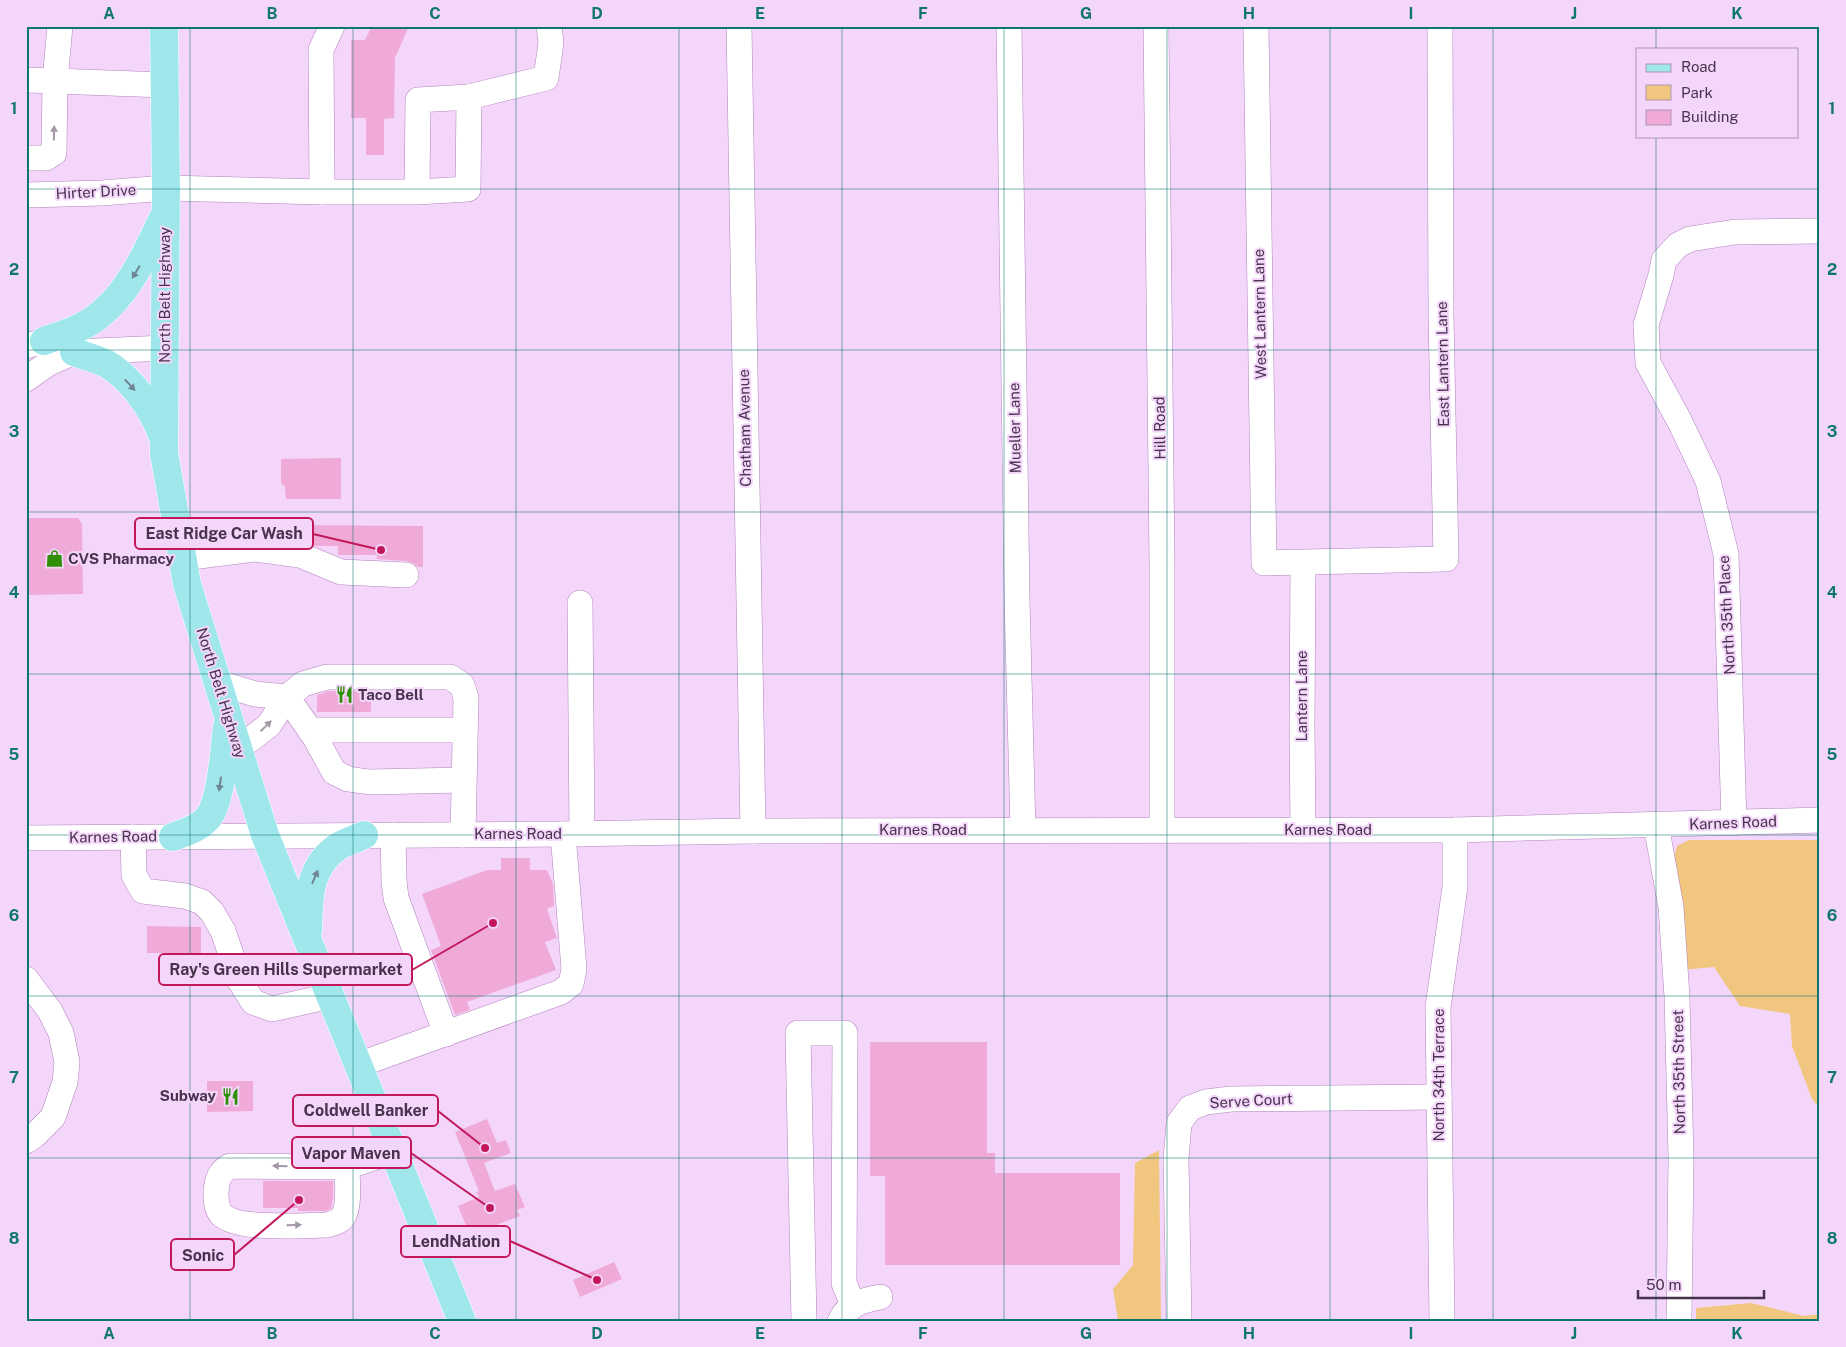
<svg xmlns="http://www.w3.org/2000/svg" width="1846" height="1347" font-family="'Public Sans',sans-serif">
<style>
.green{fill:#f1c67f}
.building{fill:#efaad8}
.lines{fill:none;stroke-linecap:round;stroke-linejoin:round}
.minor-casing{stroke:#b283bd;stroke-width:26}
.major-casing{stroke:#fff;stroke-width:29}
.minor{stroke:#fff;stroke-width:25}
.major{stroke:#9fe7eb;stroke-width:28}
.oneway{fill:#a399a6}
.oneway2{fill:#6f8494}
.grid{fill:none;stroke:#0f766e;stroke-width:1;stroke-opacity:0.55}
.labels{text-anchor:middle;stroke-width:4;stroke-linejoin:round;paint-order:stroke}
.street-label{font-size:15px;fill:#47334c;stroke:#f4d6fb}
.poi-label{font-size:15px;font-weight:bold;fill:#47334c;stroke:#f4d6fb;text-anchor:start}
.leader{fill:none;stroke:#c2185b;stroke-width:2}
.callout-dot{fill:#c2185b;stroke:#f4d6fb;stroke-width:2}
.callout{fill:#f4d6fb;stroke:#c2185b;stroke-width:2}
.callout-label{font-size:16px;text-anchor:middle;font-weight:bold;fill:#47334c}
.neatline{fill:none;stroke:#0f766e;stroke-width:2}
.grid-label{font-size:16px;text-anchor:middle;font-weight:bold;fill:#0f766e}
</style>
<rect width="100%" height="100%" fill="#f4d6fb"/>
<g class="green">
<path d="M1689,840H1820V1109L1812,1099L1792,1046L1790,1014L1740,1006L1714,967L1680,970L1672,863L1677,846Z"/>
<path d="M1159,1150L1161,1321H1118L1113,1289L1133,1265L1135,1163Z"/>
<path d="M1751,1303L1804,1316L1820,1314V1321H1696V1308Z"/>
</g>
<g class="building">
<path d="M372,26H409L395,58L394,118L384,119V155H366V118H351V40H365Z"/>
<path d="M341,458V499H286L285,487L281,483V459Z"/>
<path d="M26,518H78L82,524L83,594L26,595Z"/>
<path d="M294,525L423,526V567H418L413,563L407,561L377,559V555H338V546H315L294,540Z"/>
<path d="M329,691H371V712H317V695Z"/>
<path d="M501,858H530V870H547L553,884L554,906L547,909L557,938L545,942L556,970L467,1002L470,1010L455,1015L431,950L441,946L422,894L487,870H501Z"/>
<path d="M147,926L201,927V953H147Z"/>
<path d="M870,1042H987V1153H995V1173H1120V1265H885V1176H870Z"/>
<path d="M207,1081H253V1111L207,1112Z"/>
<path d="M487,1119L497,1143L506,1140L511,1153L484,1163L495,1191L515,1184L525,1207L517,1210L520,1216L470,1235L458,1206L479,1197L476,1192L479,1191L455,1132Z"/>
<path d="M263,1181H333V1197L331,1209L325,1211H298V1208H263Z"/>
<path d="M614,1262L622,1279L580,1297L573,1280Z"/>
</g>
<g class="lines">
<defs>
<g id="minor">
<path d="M60,26L55,81L164,85"/>
<path d="M739,26L753,831"/>
<path d="M1009,26L1017,600L1023,830"/>
<path d="M1156,26L1162,563V829"/>
<path d="M1256,26L1264,563L1446,559L1441,316L1440,26"/>
<path d="M26,80L55,81L54,153L46,158H26"/>
<path d="M469,97L546,78L551,43L549,26"/>
<path d="M322,192H417L468,189L469,97L418,100L417,192"/>
<path d="M26,195L102,193L166,188L322,192L321,50L332,26"/>
<path d="M26,346L44,341L64,340"/>
<path d="M26,379L49,363L74,352L165,348"/>
<path d="M183,558L255,549L300,555L341,572L406,575"/>
<path d="M1303,563L1302,725L1303,830"/>
<path d="M580,603L582,834"/>
<path d="M219,683L255,694L287,697L316,739L334,772L348,779L369,782L463,780"/>
<path d="M310,730H465"/>
<path d="M238,749L269,725L287,697L303,684L327,677H450L462,685L466,698L463,835"/>
<path d="M1734,823L1726,554L1708,481L1680,422L1648,363L1646,325L1661,275L1664,260L1678,245L1690,239L1735,232L1820,231"/>
<path d="M1656,825L1671,907L1677,997L1681,1158L1679,1321"/>
<path d="M393,835L394,881L396,898L446,1034"/>
<path d="M133,837L134,875L143,891L185,896L202,902L212,912L223,931L240,981L253,1002L272,1009L330,996"/>
<path d="M26,838L563,834L753,831L1455,830L1820,820"/>
<path d="M26,979L50,1011L61,1033L67,1062L65,1082L53,1117L35,1135L26,1141"/>
<path d="M358,1065L561,992L571,984L574,969L563,834"/>
<path d="M347,1167C347,1181 350,1202 344,1215C341,1222 333,1223 327,1225C305,1225 236,1231 221,1214C216,1208 216,1199 216,1192C217,1180 219,1172 230,1166L347,1167L393,1151"/>
<path d="M804,1321L798,1033H845L844,1283L853,1305"/>
<path d="M840,1321C848,1304 864,1300 880,1297"/>
<path d="M1179,1321L1176,1159L1179,1123L1190,1108L1206,1102L1231,1099L1439,1097"/>
<path d="M1442,1321L1438,1007L1455,887V830"/>
</g>
<g id="major">
<path d="M164,26L166,188L164,453L187,584L265,835L462,1321"/>
<path d="M44,341C61,335 82,329 97,317C130,292 145,254 163,218"/>
<path d="M74,352C85,356 98,359 107,364C131,378 153,409 162,435"/>
<path d="M173,837C185,832 198,829 207,819C222,803 224,749 227,727"/>
<path d="M308,931C309,898 308,866 339,846C347,841 356,839 364,835"/>
</g>
</defs>
<use href="#minor" class="minor-casing"/>
<use href="#major" class="major-casing"/>
<use href="#minor" class="minor"/>
<use href="#major" class="major"/>
</g>
<defs><path id="oneway-solid" d="M-6-.8H1V-3.2L6.5 0L1 3.2V.8H-6Z" transform="scale(1.25)"/></defs>
<g class="oneway">
<use href="#oneway-solid" transform="translate(54 133) rotate(-89)"/>
<use href="#oneway-solid" transform="translate(266 726) rotate(-44)"/>
<use href="#oneway-solid" transform="translate(280 1166) rotate(-179)"/>
<use href="#oneway-solid" transform="translate(294 1225) rotate(-1)"/>
</g>
<g class="oneway2">
<use href="#oneway-solid" transform="translate(136 272) rotate(121)"/>
<use href="#oneway-solid" transform="translate(130 385) rotate(47)"/>
<use href="#oneway-solid" transform="translate(220 784) rotate(98)"/>
<use href="#oneway-solid" transform="translate(315 877) rotate(-67)"/>
</g>
<path class="grid" d="M190,26V1321M353,26V1321M516,26V1321M679,26V1321M842,26V1321M1004,26V1321M1167,26V1321M1330,26V1321M1493,26V1321M1656,26V49M1656,136V1321M26,189H1820M26,350H1820M26,512H1820M26,674H1820M26,835H1820M26,996H1820M26,1158H1820"/>
<defs>
<symbol id="shop-bare" viewBox="-9 -9 18 18"><path d="M-5-2.5h2.3a2.7 3.5 0 0 1 5.4 0H5L5.5 6h-11ZM-1.5-2.5h3a1.5 2.3 0 0 0-3 0Z" fill="#2f8f07" stroke="#f4d6fb" stroke-width="2.5" paint-order="stroke"/></symbol>
<symbol id="restaurant-bare" viewBox="-9 -9 18 18"><path d="M-5-6h1v4h1v-4h1v4h1v-4h1v5L-1.5 .5V6h-2V.5L-5-1ZM5-6V6H3V1.5H1.5Q1.5-4 5-6Z" fill="#2f8f07" stroke="#f4d6fb" stroke-width="2.5" paint-order="stroke"/></symbol>
</defs>
<g fill-rule="evenodd">
<use href="#shop-bare" x="42" y="546" width="25" height="25"/>
<use href="#restaurant-bare" x="332" y="682" width="25" height="25"/>
<use href="#restaurant-bare" x="218" y="1084" width="25" height="25"/>
</g>
<g class="labels">
<g class="street-label">
<text transform="translate(96 192) rotate(-3)" y="5">Hirter Drive</text>
<text transform="translate(165 295) rotate(-90)" y="5">North Belt Highway</text>
<text transform="translate(1260 314) rotate(-91)" y="5">West Lantern Lane</text>
<text transform="translate(1443 364) rotate(-91)" y="5">East Lantern Lane</text>
<text transform="translate(745 428) rotate(-91)" y="5">Chatham Avenue</text>
<text transform="translate(1015 428) rotate(-91)" y="5">Mueller Lane</text>
<text transform="translate(1160 428) rotate(-91)" y="5">Hill Road</text>
<text transform="translate(1727 615) rotate(-93)" y="5">North 35th Place</text>
<text transform="translate(221 693) rotate(73)" y="5">North Belt Highway</text>
<text transform="translate(1302 696) rotate(-90)" y="5">Lantern Lane</text>
<text transform="translate(1733 823) rotate(-2)" y="5">Karnes Road</text>
<text x="923" y="835">Karnes Road</text>
<text x="1328" y="835">Karnes Road</text>
<text x="518" y="839">Karnes Road</text>
<text transform="translate(113 837) rotate(-1)" y="5">Karnes Road</text>
<text transform="translate(1679 1072) rotate(-91)" y="5">North 35th Street</text>
<text transform="translate(1439 1075) rotate(-90)" y="5">North 34th Terrace</text>
<text transform="translate(1251 1101) rotate(-3)" y="5">Serve Court</text>
</g>
<g class="poi-label">
<text x="68" y="564">CVS Pharmacy</text>
<text x="358" y="700">Taco Bell</text>
<text x="216" y="1101" text-anchor="end">Subway</text>
</g>
</g>
<path class="leader" d="M381 550L313 534M493 923L412 970M485 1148L438 1111M490 1208L411 1153M597 1280L510 1241M299 1200L234 1255"/>
<g class="callout-dot">
<circle cx="381" cy="550" r="5"/>
<circle cx="493" cy="923" r="5"/>
<circle cx="485" cy="1148" r="5"/>
<circle cx="490" cy="1208" r="5"/>
<circle cx="597" cy="1280" r="5"/>
<circle cx="299" cy="1200" r="5"/>
</g>
<g class="callout">
<rect x="135" y="518" width="178" height="31" rx="5"/>
<rect x="159" y="954" width="253" height="31" rx="5"/>
<rect x="293" y="1095" width="145" height="31" rx="5"/>
<rect x="292" y="1137" width="119" height="31" rx="5"/>
<rect x="401" y="1226" width="109" height="31" rx="5"/>
<rect x="171" y="1239" width="63" height="31" rx="5"/>
</g>
<g class="callout-label">
<text x="224" y="539">East Ridge Car Wash</text>
<text x="286" y="975">Ray's Green Hills Supermarket</text>
<text x="366" y="1116">Coldwell Banker</text>
<text x="351" y="1159">Vapor Maven</text>
<text x="456" y="1247">LendNation</text>
<text x="203" y="1261">Sonic</text>
</g>
<rect width="1846" height="1347" fill="none" stroke="#f4d6fb" stroke-width="55"/>
<rect x="1636" y="48" width="162" height="90" fill="#f4d6fb" stroke="#af95b5"/>
<rect x="1646" y="64" width="25" height="8" fill="#9fe7eb" stroke="#af95b5"/>
<text x="1681" y="72" font-size="15" fill="#47334c">Road</text>
<rect x="1646" y="85" width="25" height="15" fill="#f1c67f" stroke="#af95b5"/>
<text x="1681" y="98" font-size="15" fill="#47334c">Park</text>
<rect x="1646" y="110" width="25" height="15" fill="#efaad8" stroke="#af95b5"/>
<text x="1681" y="122" font-size="15" fill="#47334c">Building</text>
<path d="M1638 1290v8h126v-8" fill="none" stroke="#47334c" stroke-width="2.5"/>
<text x="1646" y="1290" font-size="15" fill="#47334c" stroke="#f4d6fb" stroke-width="4" paint-order="stroke">50 m</text>
<rect x="28" y="28" width="1790" height="1292" class="neatline"/>
<g class="grid-label">
<text x="109" y="19">A</text>
<text x="272" y="19">B</text>
<text x="435" y="19">C</text>
<text x="597" y="19">D</text>
<text x="760" y="19">E</text>
<text x="923" y="19">F</text>
<text x="1086" y="19">G</text>
<text x="1249" y="19">H</text>
<text x="1411" y="19">I</text>
<text x="1574" y="19">J</text>
<text x="1737" y="19">K</text>
<text x="14" y="114">1</text>
<text x="1832" y="114">1</text>
<text x="14" y="275">2</text>
<text x="1832" y="275">2</text>
<text x="14" y="437">3</text>
<text x="1832" y="437">3</text>
<text x="14" y="598">4</text>
<text x="1832" y="598">4</text>
<text x="14" y="760">5</text>
<text x="1832" y="760">5</text>
<text x="14" y="921">6</text>
<text x="1832" y="921">6</text>
<text x="14" y="1083">7</text>
<text x="1832" y="1083">7</text>
<text x="14" y="1244">8</text>
<text x="1832" y="1244">8</text>
<text x="109" y="1339">A</text>
<text x="272" y="1339">B</text>
<text x="435" y="1339">C</text>
<text x="597" y="1339">D</text>
<text x="760" y="1339">E</text>
<text x="923" y="1339">F</text>
<text x="1086" y="1339">G</text>
<text x="1249" y="1339">H</text>
<text x="1411" y="1339">I</text>
<text x="1574" y="1339">J</text>
<text x="1737" y="1339">K</text>
</g>
</svg>
